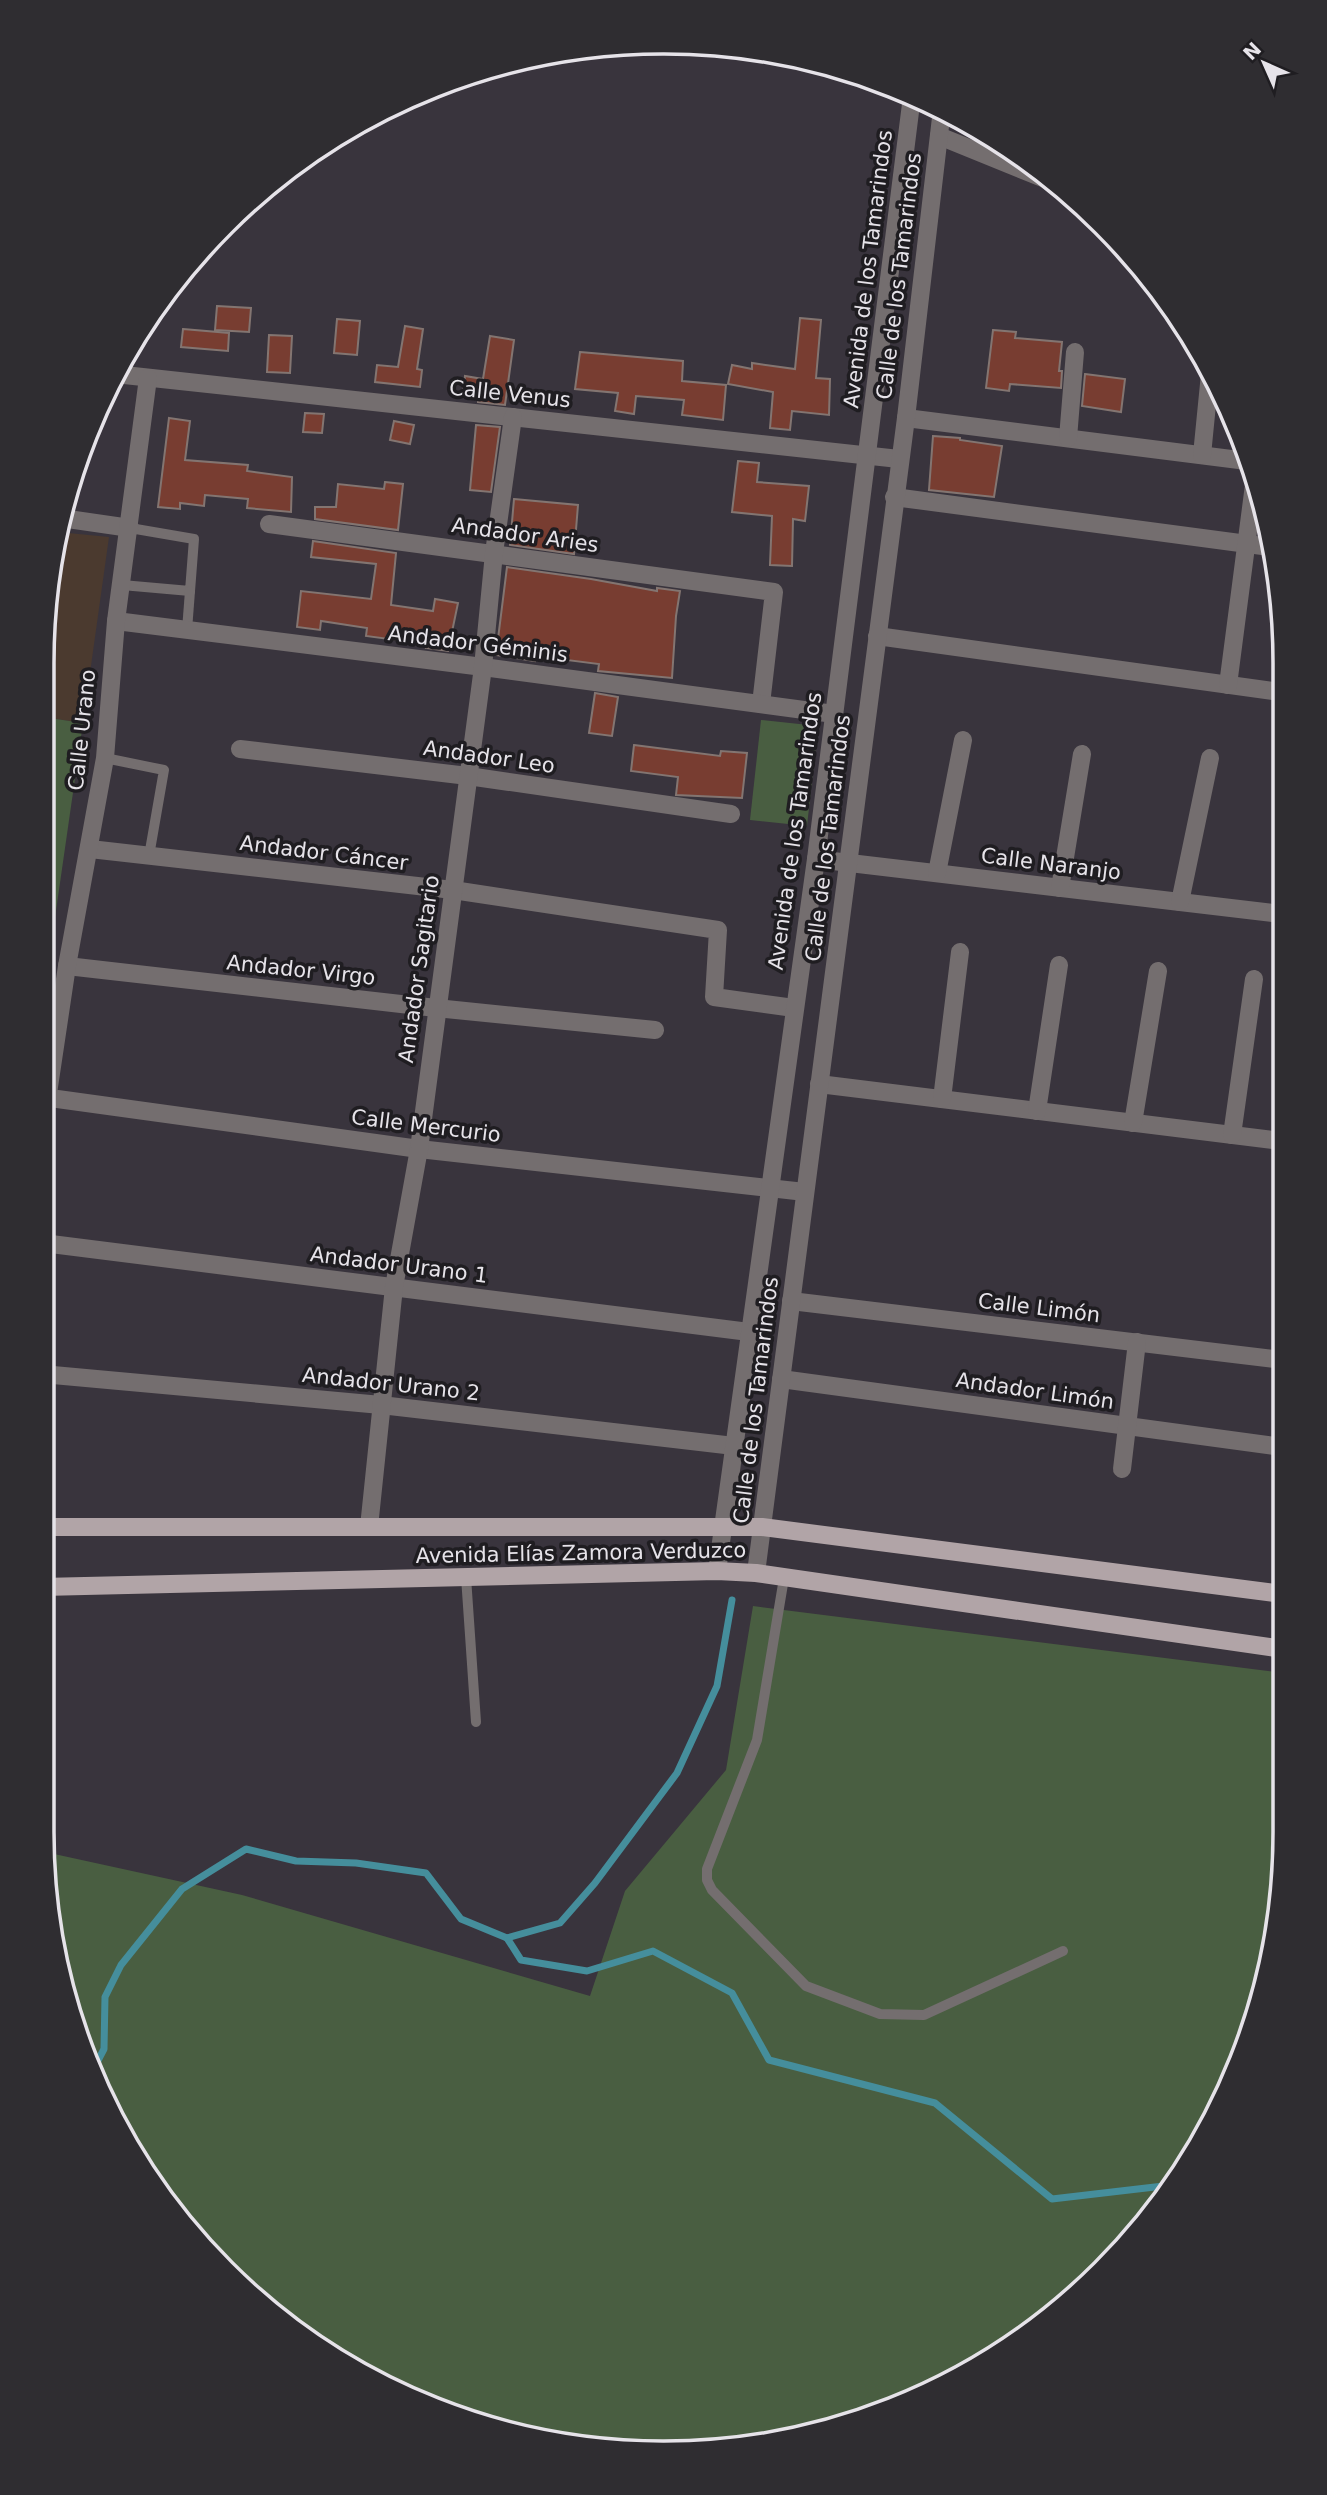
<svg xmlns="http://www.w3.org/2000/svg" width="1327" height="2495" font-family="'DejaVu Sans',sans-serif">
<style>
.education{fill:#4b3a2f}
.green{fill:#495e41}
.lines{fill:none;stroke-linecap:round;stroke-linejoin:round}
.stream{stroke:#458e9c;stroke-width:7}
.building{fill:#783d31;stroke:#837571;stroke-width:2}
.service{stroke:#746e6f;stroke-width:10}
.minor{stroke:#746e6f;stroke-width:18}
.tertiary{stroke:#746e6f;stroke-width:18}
.primary{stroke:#b1a4a7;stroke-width:18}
.labels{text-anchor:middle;stroke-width:7;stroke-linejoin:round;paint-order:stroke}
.street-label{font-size:21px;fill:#e6e3e9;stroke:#1f1d21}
.rim{fill:none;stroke:#e6e3e9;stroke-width:3.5}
</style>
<rect width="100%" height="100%" fill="#39343d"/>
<path class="education" d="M58,532L109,537L83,723L43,717V623Z"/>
<g class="green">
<path d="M43,717L83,723L43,1001Z"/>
<path d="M761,720L818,726L807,826L750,820Z"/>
<path d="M753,1606L1283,1673L1284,1872L1264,1993L1221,2107L1156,2210L1074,2298L902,2406L705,2452L503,2432L319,2348L171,2210L75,2032L45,1852L242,1895L590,1996L625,1891L726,1770Z"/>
</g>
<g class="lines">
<g class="stream">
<path d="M507,1938L521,1960L587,1971L653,1951L732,1993L769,2060L935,2103L1052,2199L1172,2185"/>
<path d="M94,2068L104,2049L105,1997L121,1965L182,1889L246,1849L296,1861L356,1863L426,1873L461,1919L507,1938L560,1923L595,1883L677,1773L717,1686L732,1600"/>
</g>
</g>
<g class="building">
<path d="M217,306L251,308L249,332L215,330Z"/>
<path d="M800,318L821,320L816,378L830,379L829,415L792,411L790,430L770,428L773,392L728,384L732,365L752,369V363L795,369Z"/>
<path d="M337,319L360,321L357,355L334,353Z"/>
<path d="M405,326L423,329L417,369L422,370L420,387L375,382L377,365L398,367Z"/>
<path d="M183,329L229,333L228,351L181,347Z"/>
<path d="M993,330L1016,332L1015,338L1062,342L1059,371H1062L1061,388L1010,384L1009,391L986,388Z"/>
<path d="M269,335L292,336L290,373L267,372Z"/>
<path d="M490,336L514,340L505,405L478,402V397L463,395L465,376L483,379Z"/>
<path d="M580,352L683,361L682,381L726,385L723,420L682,415L684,400L636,396L634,414L615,411L618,393L575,389Z"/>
<path d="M1085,374L1125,379L1121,412L1082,406Z"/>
<path d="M305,413L324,414L322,433L303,432Z"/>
<path d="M169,418L190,421L185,460L248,465L247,471L292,477L291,512L247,508L248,499L205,495L204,506L180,503V509L158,507Z"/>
<path d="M394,421L414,425L410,444L390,440Z"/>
<path d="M476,425L500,427L491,492L470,490Z"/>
<path d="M933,436L960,438V440L1002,446L994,497L929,490Z"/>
<path d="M738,461L759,463L757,482L809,486L805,521L793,519L792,566L770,565L772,516L732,512Z"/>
<path d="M385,482L403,484L398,530L315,519V507H336L338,484L384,489Z"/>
<path d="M514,499L578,505L574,554L510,545Z"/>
<path d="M313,541L396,553L391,605L433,611L435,599L458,603L448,651L426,648L427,644L366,636L367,628L321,621L320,630L297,627L301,591L371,599L376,564L311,557Z"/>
<path d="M507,567L591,579L657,591V588L680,591L676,616L672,678L598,671L599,664L536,656L535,661L496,655Z"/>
<path d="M595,693L618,697L612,736L589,733Z"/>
<path d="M634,745L720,756L721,751L747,753L742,798L676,795L678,777L631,771Z"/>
</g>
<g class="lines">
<g class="service">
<path d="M122,585L190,591L194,539L130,528"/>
<path d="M187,630L190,591"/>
<path d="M105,758L164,770L149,856"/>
<path d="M466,1577L476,1722"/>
<path d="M784,1578L757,1740L707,1869V1880L712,1890L806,1986L880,2014L924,2015L1063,1951"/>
</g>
<g class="minor">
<path d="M115,374L899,459"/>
<path d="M906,418L1247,461"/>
<path d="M1068,438L1075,352"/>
<path d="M1202,455L1210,374"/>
<path d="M894,497L1270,547"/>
<path d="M61,518L130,528"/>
<path d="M269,524L774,592L761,704"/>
<path d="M116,621L483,667L834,714"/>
<path d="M877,636L1280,692"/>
<path d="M1228,685L1254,485"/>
<path d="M240,749L468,776L731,814"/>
<path d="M90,849L453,890L718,930L714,997L794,1008"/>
<path d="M816,859L1281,914"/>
<path d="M937,873L963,740"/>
<path d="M1060,888L1082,754"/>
<path d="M1180,902L1210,758"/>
<path d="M67,966L436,1008L655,1030"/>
<path d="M819,1084L1281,1141"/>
<path d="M43,1097L419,1149L805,1192"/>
<path d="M942,1099L960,952"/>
<path d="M1037,1111L1059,965"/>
<path d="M1133,1123L1158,971"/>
<path d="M43,1127L67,966L105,758L116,621L148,378"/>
<path d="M1232,1135L1254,979"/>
<path d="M43,1243L749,1332"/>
<path d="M791,1301L1282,1360"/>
<path d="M42,1374L381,1405L734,1446"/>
<path d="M781,1379L1282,1447"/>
<path d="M1122,1469L1137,1342"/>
<path d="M369,1527L394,1287L419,1149L483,667L494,553L513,417"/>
</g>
<g class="tertiary">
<path d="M939,136L1050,181"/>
<path d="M717,1571L816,859L912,96"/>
<path d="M756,1573L906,418L942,109"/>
</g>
<g class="primary">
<path d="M42,1527H762L1283,1594"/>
<path d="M42,1587L717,1571L756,1573L1283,1649"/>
</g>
</g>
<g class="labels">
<g class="street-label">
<text transform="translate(868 269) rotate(-83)" y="7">Avenida de los Tamarindos</text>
<text transform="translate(899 276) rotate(-83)" y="7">Calle de los Tamarindos</text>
<text transform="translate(510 394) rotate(6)" y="7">Calle Venus</text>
<text transform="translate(525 535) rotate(8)" y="7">Andador Aries</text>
<text transform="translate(478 644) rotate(7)" y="7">Andador Géminis</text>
<text transform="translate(82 730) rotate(-84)" y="7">Calle Urano</text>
<text transform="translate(489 757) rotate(8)" y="7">Andador Leo</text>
<text transform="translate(795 831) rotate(-82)" y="7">Avenida de los Tamarindos</text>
<text transform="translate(828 838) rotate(-83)" y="7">Calle de los Tamarindos</text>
<text transform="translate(324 853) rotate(7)" y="7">Andador Cáncer</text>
<text transform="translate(1051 864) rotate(7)" y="7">Calle Naranjo</text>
<text transform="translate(419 969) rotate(-82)" y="7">Andador Sagitario</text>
<text transform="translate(301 970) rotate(6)" y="7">Andador Virgo</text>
<text transform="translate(426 1126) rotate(7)" y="7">Calle Mercurio</text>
<text transform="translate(399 1265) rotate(7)" y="7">Andador Urano 1</text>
<text transform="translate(1039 1308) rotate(7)" y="7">Calle Limón</text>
<text transform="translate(391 1384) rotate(6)" y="7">Andador Urano 2</text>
<text transform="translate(1035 1391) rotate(8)" y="7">Andador Limón</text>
<text transform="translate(756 1400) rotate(-83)" y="7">Calle de los Tamarindos</text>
<text transform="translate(581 1553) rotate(-1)" y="7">Avenida Elías Zamora Verduzco</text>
</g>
</g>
<path d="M0 0H1327V2495H0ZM663 54H664A609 609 0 0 1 1273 663V1832A609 609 0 0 1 664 2441H663A609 609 0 0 1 54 1832V663A609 609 0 0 1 663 54Z" fill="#2f2d31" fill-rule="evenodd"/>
<path class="rim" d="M663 54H664A609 609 0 0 1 1273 663V1832A609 609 0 0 1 664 2441H663A609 609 0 0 1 54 1832V663A609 609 0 0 1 663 54Z"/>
<g transform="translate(1264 63) rotate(315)" stroke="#1f1d21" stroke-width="5" paint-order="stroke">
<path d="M0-5L12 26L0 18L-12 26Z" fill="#e6e3e9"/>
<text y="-10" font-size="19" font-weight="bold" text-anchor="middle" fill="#e6e3e9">N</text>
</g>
</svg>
